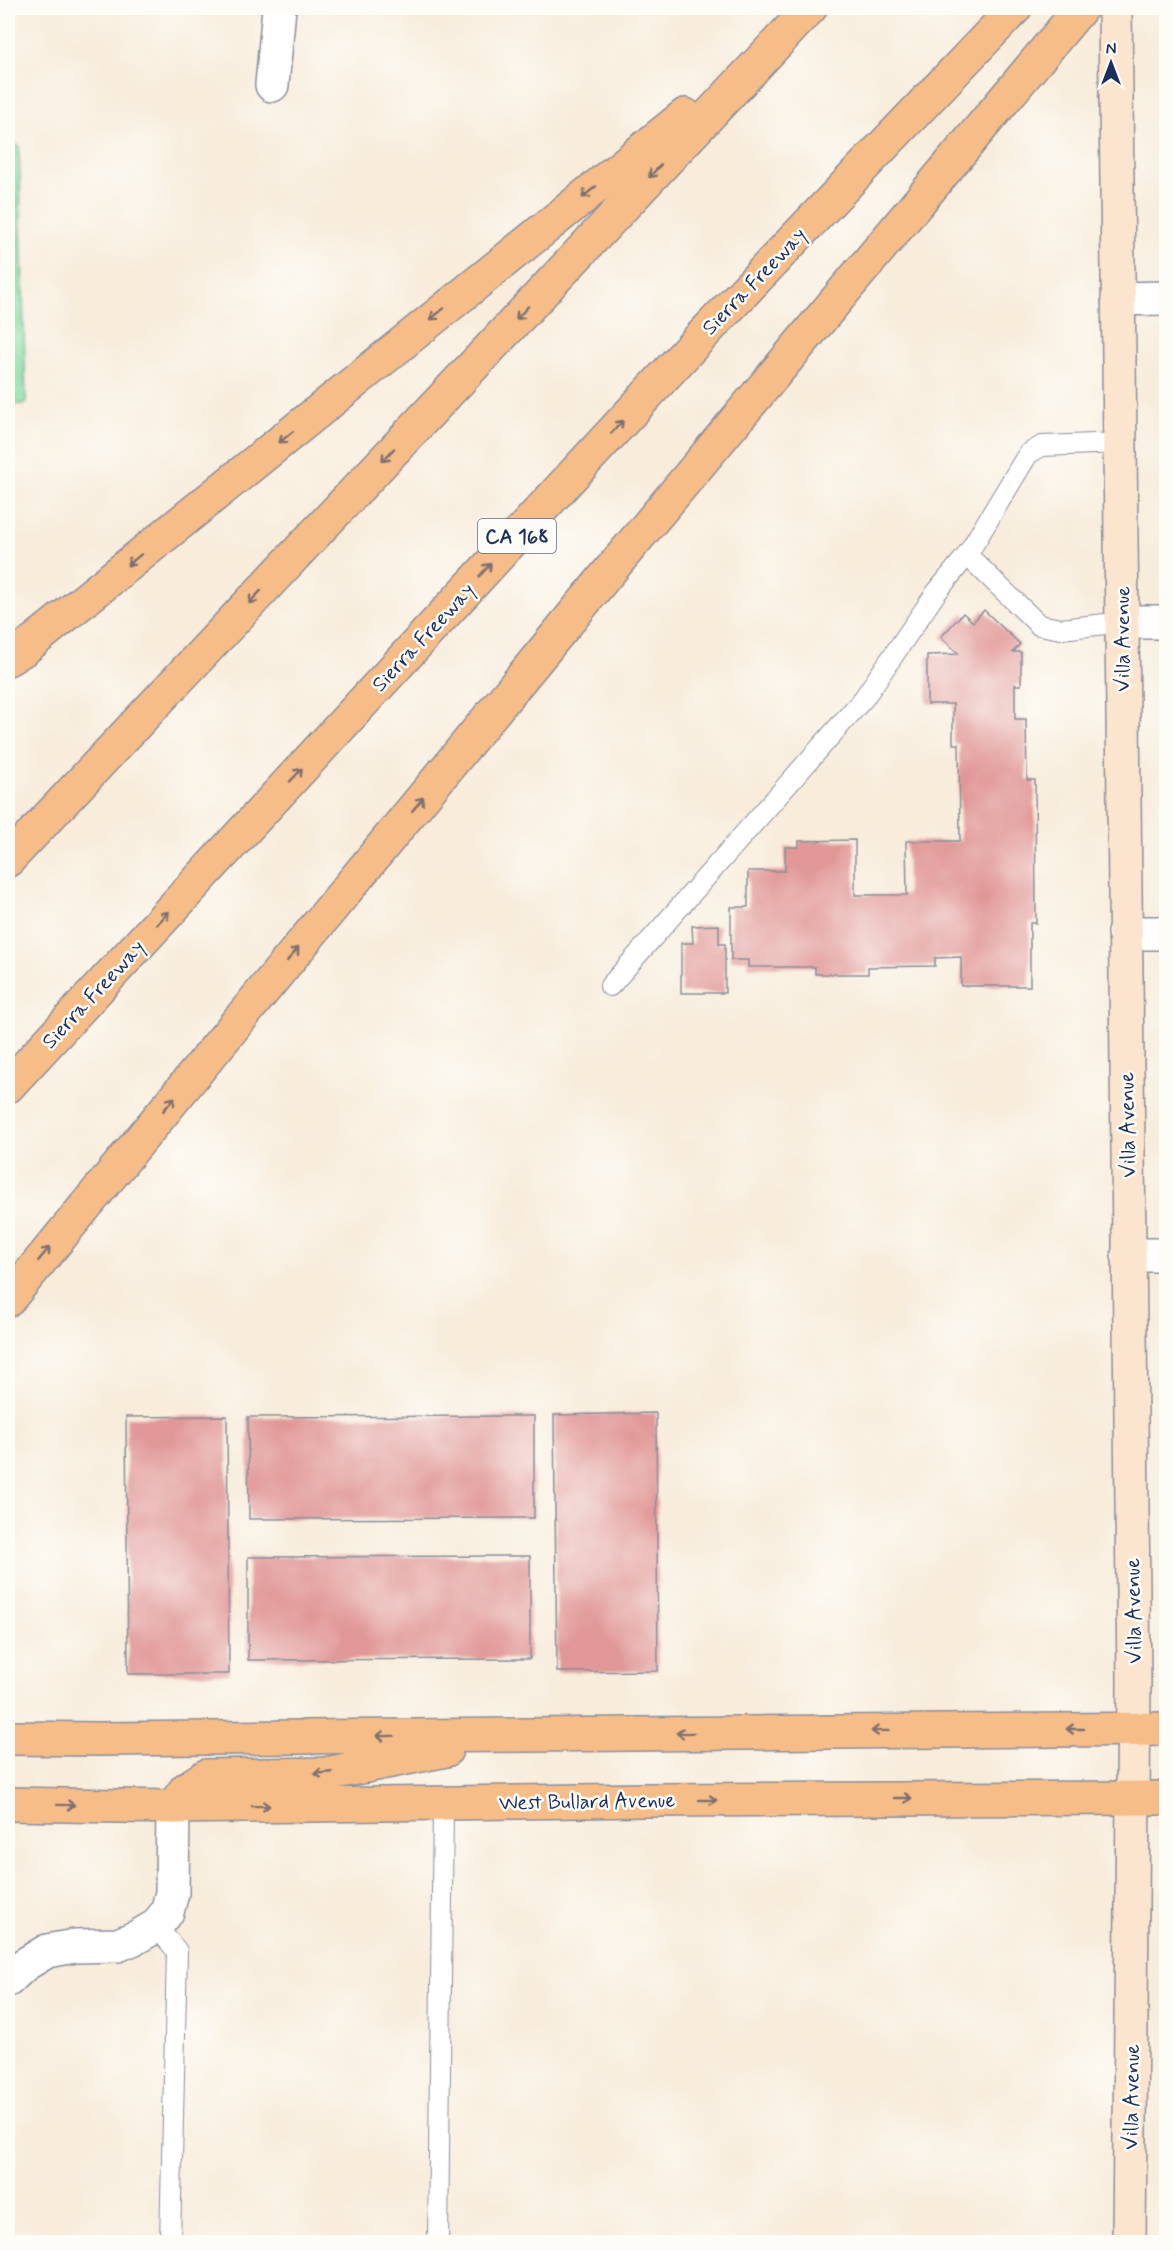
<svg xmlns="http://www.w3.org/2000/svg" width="1174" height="2250" font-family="Mynerve,sans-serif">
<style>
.green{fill:#85dda2;stroke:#508680;stroke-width:1.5}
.building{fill:#e19897}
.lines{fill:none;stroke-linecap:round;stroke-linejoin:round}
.lane-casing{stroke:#8a8e9c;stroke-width:22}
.street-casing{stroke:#8a8e9c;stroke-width:36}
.secondary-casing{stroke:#8a8e9c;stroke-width:36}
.primary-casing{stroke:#8a8e9c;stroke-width:36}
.highway-casing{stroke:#8a8e9c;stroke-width:36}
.lane{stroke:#fff;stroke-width:20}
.street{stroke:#fff;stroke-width:33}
.secondary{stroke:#fce5cf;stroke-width:33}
.primary{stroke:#f7bd88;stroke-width:33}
.highway{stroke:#f7bd88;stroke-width:33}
.oneway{stroke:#7e6f71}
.labels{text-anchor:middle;stroke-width:5;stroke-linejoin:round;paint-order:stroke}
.shield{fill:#fdfcf7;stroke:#5f6c8c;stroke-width:1.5}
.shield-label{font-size:20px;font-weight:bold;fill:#1b2f5e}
.street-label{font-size:21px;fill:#1b2f5e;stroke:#fdfcf7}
</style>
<rect width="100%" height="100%" fill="#fdfcf7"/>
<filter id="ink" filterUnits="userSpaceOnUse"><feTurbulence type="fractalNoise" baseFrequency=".0167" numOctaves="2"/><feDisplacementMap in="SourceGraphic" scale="12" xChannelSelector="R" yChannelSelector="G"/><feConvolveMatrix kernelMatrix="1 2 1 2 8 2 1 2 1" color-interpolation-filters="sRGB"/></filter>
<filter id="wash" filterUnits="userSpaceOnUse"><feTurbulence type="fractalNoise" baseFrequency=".008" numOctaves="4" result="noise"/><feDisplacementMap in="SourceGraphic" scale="24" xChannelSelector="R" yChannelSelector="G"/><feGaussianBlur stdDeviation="1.35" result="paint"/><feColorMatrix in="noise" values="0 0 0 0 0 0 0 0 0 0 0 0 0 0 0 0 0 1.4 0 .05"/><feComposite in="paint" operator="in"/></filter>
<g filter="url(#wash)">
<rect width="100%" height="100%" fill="#f8ecdb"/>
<path class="green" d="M8,146H19L26,404H8Z"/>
<g id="blocks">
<g class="building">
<path d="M984,610L1020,644L1013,652H1021V685H1015V719H1026L1027,780H1035L1036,923H1030V986H961V957L935,958V966L868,967V974H815V967H748V960H731V907H748V871H785V847H799V841L855,840V895H907L906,841H960L959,744H953V704H927V655L959,654L941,637L963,613L973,622Z"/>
<path d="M719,925V944H725V993H681V943H693L692,926Z"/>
<path d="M656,1413L658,1671L557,1672L554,1415Z"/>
<path d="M227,1416L229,1674H128L126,1417Z"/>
<path d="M534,1416V1518L249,1519L248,1417Z"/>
<path d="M530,1556V1659L248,1660V1557Z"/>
</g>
</g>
</g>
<g filter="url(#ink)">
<use href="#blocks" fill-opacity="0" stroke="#8a8e9c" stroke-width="1.5"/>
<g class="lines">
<defs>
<g id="lane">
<path d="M1120,443L1042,446L1028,454L967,555L1039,625L1061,629L1123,622"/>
<path d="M610,986L864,698L936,593L967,555"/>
<path d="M156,1926L177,1951L170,2242"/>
<path d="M438,2242L443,1804"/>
</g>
<g id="street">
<path d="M272,85L279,8"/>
<path d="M1118,299L1166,298"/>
<path d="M1123,622H1166"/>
<path d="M1124,933H1166"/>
<path d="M1128,1255H1166"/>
<path d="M8,1980L24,1965L47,1951L75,1946L118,1945L137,1937L156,1926L167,1912L172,1893L173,1807"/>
</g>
<path id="secondary" d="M1115,8L1134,1682L1129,2242"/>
<g id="primary">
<path d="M8,1738L98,1739L1166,1729"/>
<path d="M8,1804L173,1807L645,1800L1166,1798"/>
<path d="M173,1807L186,1789L206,1776L326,1774L446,1750"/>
</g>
<g id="highway">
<path d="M8,659L24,649L685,115"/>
<path d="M8,860L810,8"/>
<path d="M8,1086L694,344L1015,8"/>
<path d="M8,1300L608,573L1081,8"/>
</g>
</defs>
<use href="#lane" class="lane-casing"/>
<use href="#street" class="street-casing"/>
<use href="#secondary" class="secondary-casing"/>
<use href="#primary" class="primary-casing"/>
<use href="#highway" class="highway-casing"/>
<use href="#lane" class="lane"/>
<use href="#street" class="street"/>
<use href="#secondary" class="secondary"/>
<use href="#primary" class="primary"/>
<use href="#highway" class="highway"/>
</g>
<defs><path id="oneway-shaft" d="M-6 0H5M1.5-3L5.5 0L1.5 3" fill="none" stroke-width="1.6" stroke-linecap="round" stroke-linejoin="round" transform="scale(1.5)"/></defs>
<g class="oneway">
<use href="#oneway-shaft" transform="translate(655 171) rotate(133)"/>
<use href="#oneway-shaft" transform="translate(589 192) rotate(141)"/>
<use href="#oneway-shaft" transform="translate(522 313) rotate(133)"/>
<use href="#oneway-shaft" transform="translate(437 314) rotate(141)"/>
<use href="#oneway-shaft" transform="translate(617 427) rotate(-47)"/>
<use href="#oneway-shaft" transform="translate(286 437) rotate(141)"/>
<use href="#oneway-shaft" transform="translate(388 455) rotate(133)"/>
<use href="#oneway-shaft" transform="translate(134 560) rotate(141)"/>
<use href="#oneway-shaft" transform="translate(485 570) rotate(-47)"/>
<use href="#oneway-shaft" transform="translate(255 597) rotate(133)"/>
<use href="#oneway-shaft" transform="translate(296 775) rotate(-47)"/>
<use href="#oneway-shaft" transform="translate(418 804) rotate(-50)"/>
<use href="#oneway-shaft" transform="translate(163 918) rotate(-47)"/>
<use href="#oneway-shaft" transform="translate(293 954) rotate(-50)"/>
<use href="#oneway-shaft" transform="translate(169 1104) rotate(-50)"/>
<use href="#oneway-shaft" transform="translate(44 1254) rotate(-50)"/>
<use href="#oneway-shaft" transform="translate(1075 1729) rotate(180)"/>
<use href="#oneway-shaft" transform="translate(880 1731) rotate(179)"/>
<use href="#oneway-shaft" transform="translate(685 1733) rotate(179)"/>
<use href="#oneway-shaft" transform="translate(385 1736) rotate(179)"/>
<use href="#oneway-shaft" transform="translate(323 1773) rotate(175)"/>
<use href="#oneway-shaft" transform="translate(903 1798)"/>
<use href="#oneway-shaft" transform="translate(708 1800)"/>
<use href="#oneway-shaft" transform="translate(66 1805) rotate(1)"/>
<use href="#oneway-shaft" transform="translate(261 1806) rotate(-1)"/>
</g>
</g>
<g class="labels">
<rect class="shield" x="478" y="519" width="78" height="34" rx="4.5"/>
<g class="shield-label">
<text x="517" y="543">CA 168</text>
</g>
<g class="street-label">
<text transform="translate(754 281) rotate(-46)" y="7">Sierra Freeway</text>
<text transform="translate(423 637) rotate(-47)" y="7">Sierra Freeway</text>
<text transform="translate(1122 639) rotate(-90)" y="7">Villa Avenue</text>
<text transform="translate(93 994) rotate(-47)" y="7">Sierra Freeway</text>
<text transform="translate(1127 1125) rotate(-91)" y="7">Villa Avenue</text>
<text transform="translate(1133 1611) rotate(-91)" y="7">Villa Avenue</text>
<text transform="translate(587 1801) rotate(-1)" y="7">West Bullard Avenue</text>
<text transform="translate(1131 2097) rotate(-89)" y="7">Villa Avenue</text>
</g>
</g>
<rect width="1174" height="2250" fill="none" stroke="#fdfcf7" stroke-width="30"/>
<g transform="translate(1111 63)" stroke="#fdfcf7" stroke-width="4.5" paint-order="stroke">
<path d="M0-4.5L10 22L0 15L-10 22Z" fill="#1b2f5e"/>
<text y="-9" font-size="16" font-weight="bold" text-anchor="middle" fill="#1b2f5e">N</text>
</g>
</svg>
